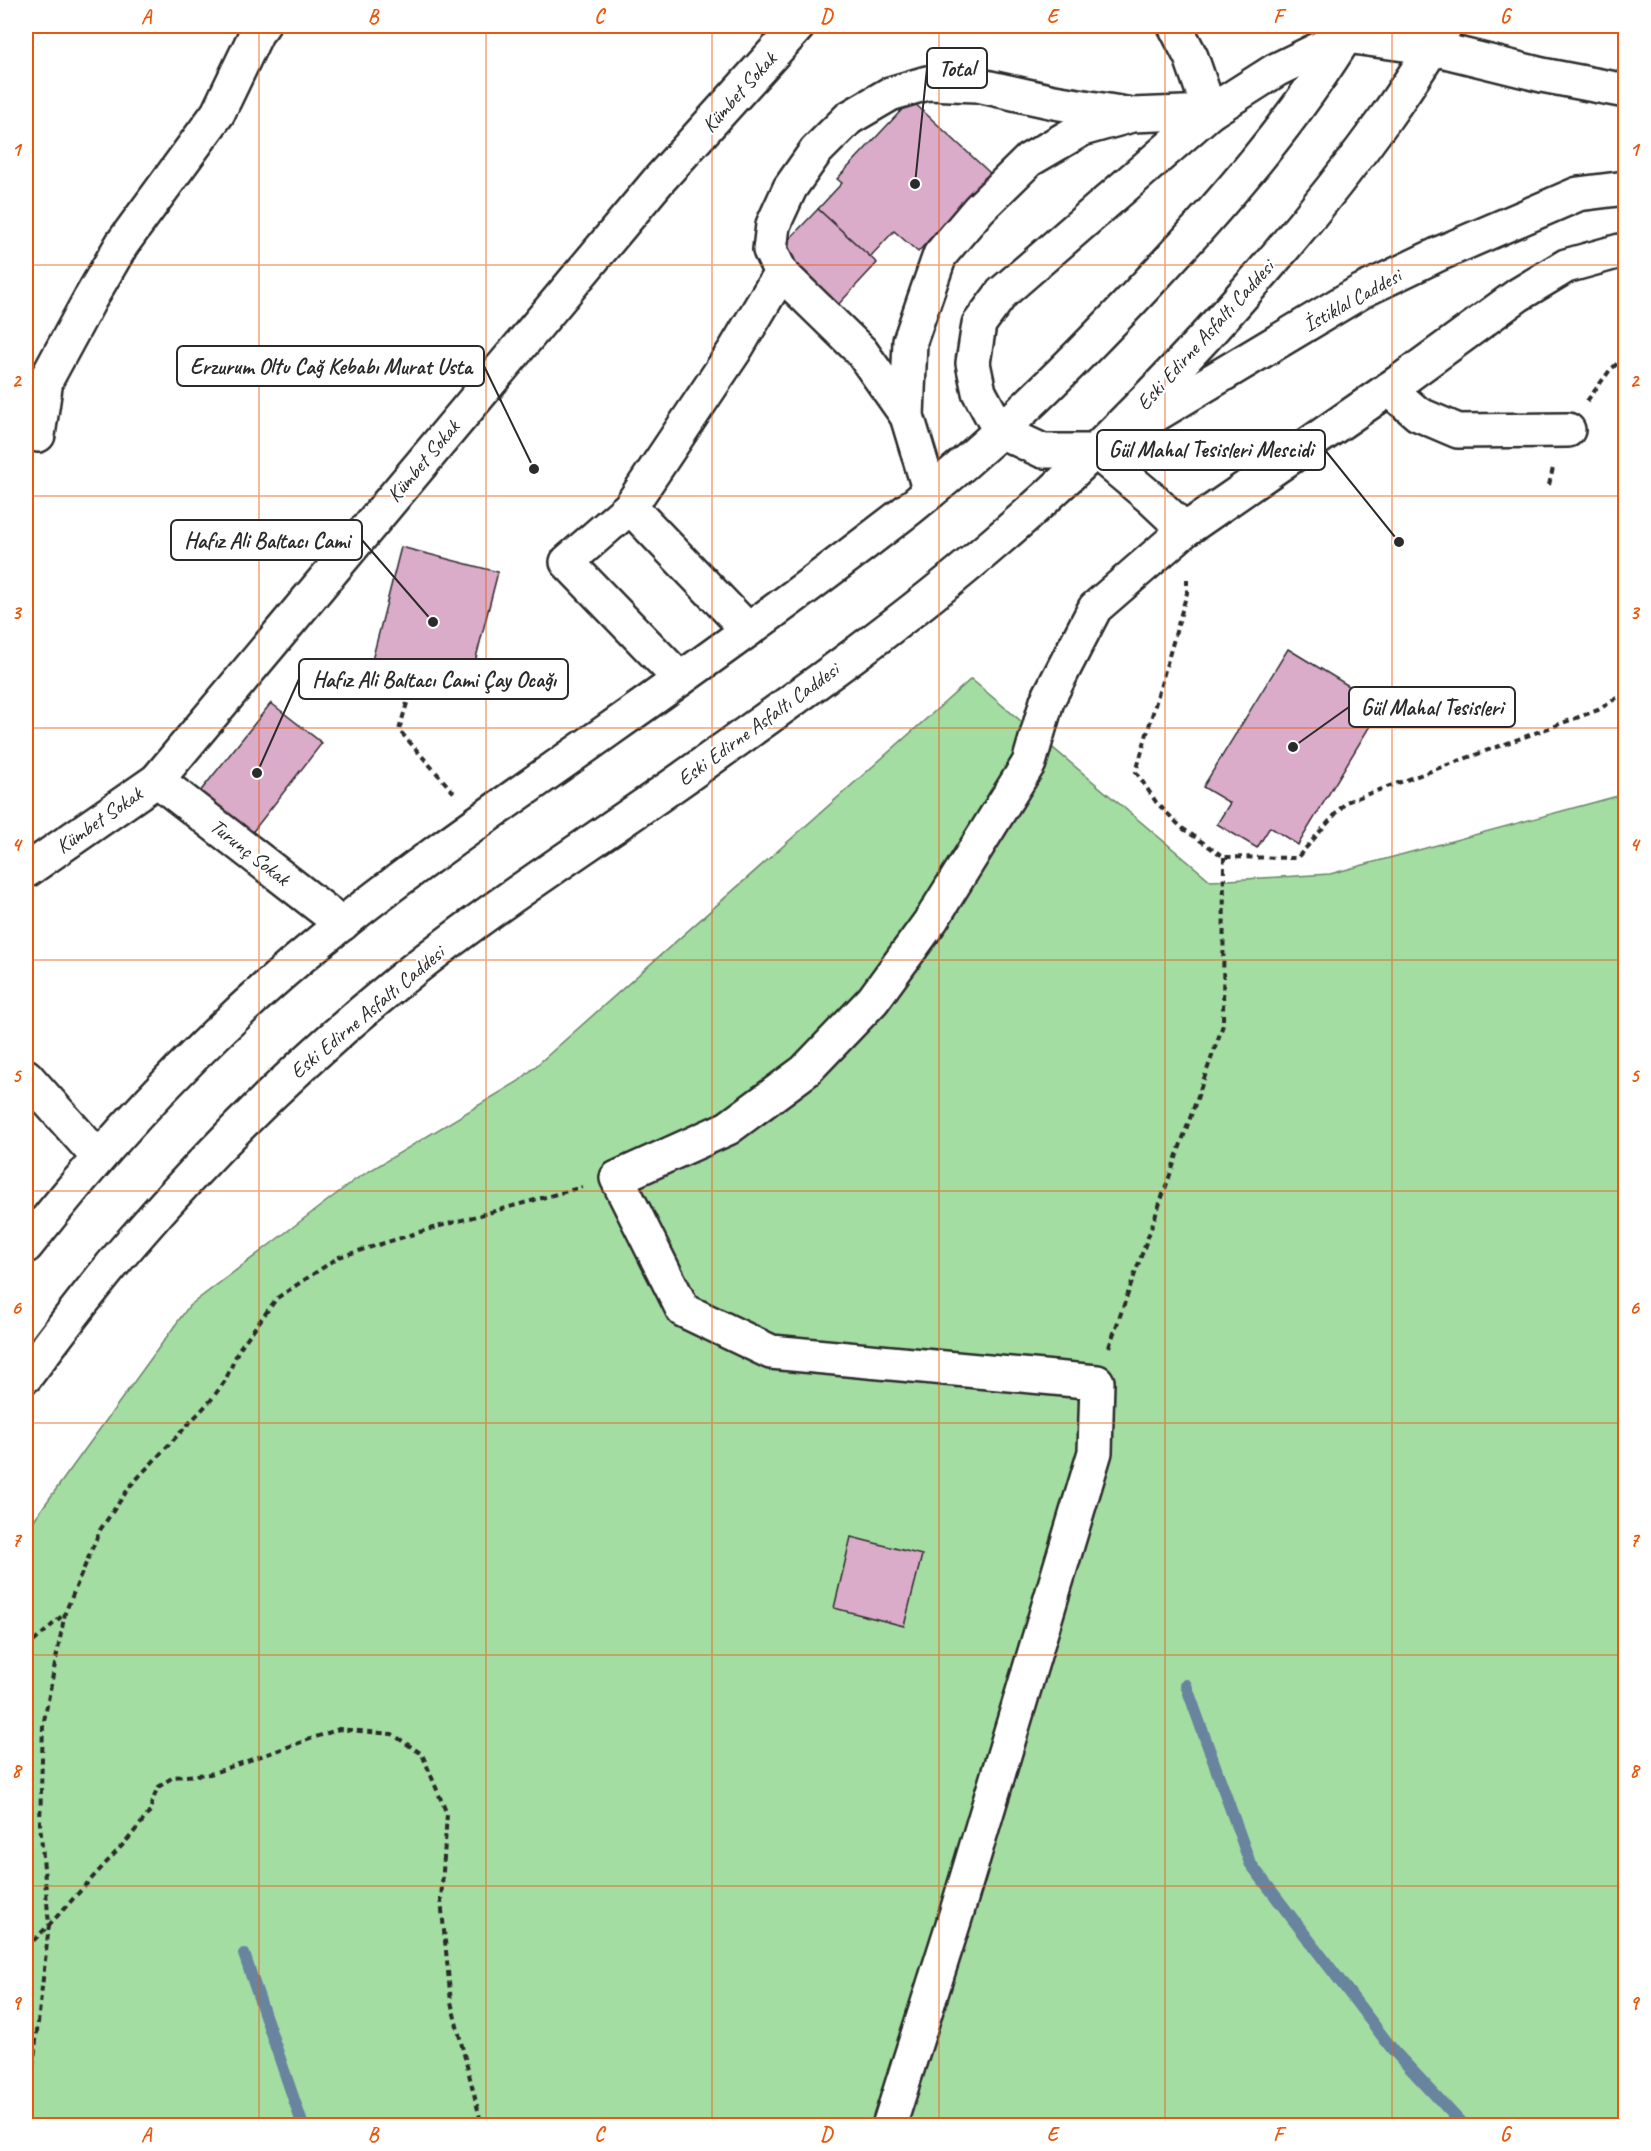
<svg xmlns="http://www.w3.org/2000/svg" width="1651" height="2151" font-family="Caveat,sans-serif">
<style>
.green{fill:#a3dda2;stroke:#678466;stroke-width:1.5}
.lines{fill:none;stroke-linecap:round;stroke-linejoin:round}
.stream{stroke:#69849f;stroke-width:12}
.building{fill:#dbabca;stroke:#2b2b2b;stroke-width:1.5}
.minor-casing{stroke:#2b2b2b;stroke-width:38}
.major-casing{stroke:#2b2b2b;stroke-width:38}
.highway-casing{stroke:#2b2b2b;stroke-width:38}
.path{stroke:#2b2b2b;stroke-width:4;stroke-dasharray:6 4.5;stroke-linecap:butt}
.minor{stroke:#fff;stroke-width:33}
.major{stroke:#fff;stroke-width:33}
.highway{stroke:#fff;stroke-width:33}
.grid{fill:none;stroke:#e8590c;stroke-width:1.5;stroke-opacity:0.55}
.labels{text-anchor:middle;stroke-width:4.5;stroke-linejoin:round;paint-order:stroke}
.street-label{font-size:21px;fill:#2b2b2b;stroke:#fff}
.leader{fill:none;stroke:#2b2b2b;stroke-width:2}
.callout-dot{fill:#2b2b2b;stroke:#fff;stroke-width:2}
.callout{fill:#fff;stroke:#2b2b2b;stroke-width:2}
.callout-label{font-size:22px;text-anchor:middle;font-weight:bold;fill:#2b2b2b}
.neatline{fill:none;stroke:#e8590c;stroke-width:2}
.grid-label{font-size:20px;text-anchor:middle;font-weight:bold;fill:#e8590c}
</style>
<rect width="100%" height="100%" fill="#fff"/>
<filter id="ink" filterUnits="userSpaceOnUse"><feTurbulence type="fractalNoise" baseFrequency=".0167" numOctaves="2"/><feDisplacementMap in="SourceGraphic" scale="12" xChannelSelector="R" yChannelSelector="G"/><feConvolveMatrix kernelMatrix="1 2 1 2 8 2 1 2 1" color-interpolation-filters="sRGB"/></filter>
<g filter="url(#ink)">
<path class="green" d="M971,679L1211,881L1330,874L1625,794V2125L26,2126V1535L36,1517L189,1306L356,1179L519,1081Z"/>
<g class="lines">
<g class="stream">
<path d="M1186,1685L1250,1863L1393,2050L1464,2126"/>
<path d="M244,1954L303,2126"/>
</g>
</g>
<g class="building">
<path d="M911,100L990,173L918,252L894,231L870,257L818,209L842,183L837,179Z"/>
<path d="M818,209L877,263L836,307L777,252Z"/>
<path d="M401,547L498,572L466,697L369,672Z"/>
<path d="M1288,649L1382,706L1298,845L1270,827L1257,848L1217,824L1230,803L1203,787Z"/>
<path d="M271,703L322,743L251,834L199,793Z"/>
<path d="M851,1537L922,1555L904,1626L834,1608Z"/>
</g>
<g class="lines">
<defs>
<g id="minor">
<path d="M1389,389L1418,414L1458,431L1568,430"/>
<path d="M907,416L861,351L781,273L770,250L773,225L790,188L816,151L849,118L890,94L927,83L977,85L1054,102L1132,115"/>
<path d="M38,435L46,380L90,299L122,244L218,113L257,32L262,26"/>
<path d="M1095,451L1151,498L1185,530"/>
<path d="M930,492L907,416L910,341L940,255L979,209L1029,160L1082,129L1132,115L1210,112"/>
<path d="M630,507L748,630"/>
<path d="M680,679L567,562L630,507L735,350L781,273"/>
<path d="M157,780L342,924"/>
<path d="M26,871L157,780L658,181L798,26"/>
<path d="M26,1076L98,1157"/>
<path d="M889,2126L955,1918L1095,1452L1097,1382L771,1352L683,1310L617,1178L728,1128L805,1071L873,1000L932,919L1029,763L1047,701L1095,608L1185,530L1399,382L1518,295L1566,266L1620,251H1626"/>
</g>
<g id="major">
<path d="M1175,26L1191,57L1210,112"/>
<path d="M1346,36L1276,70L1210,112L1002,293L979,324L973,363L979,392L1000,431L1043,451H1095L1362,291L1441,253L1578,194L1626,188"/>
<path d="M1433,48L1542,75L1626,91"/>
</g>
<g id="highway">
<path d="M1346,36L1433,48"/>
<path d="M26,1246C114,1134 212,1029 323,939C415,864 513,798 610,729C702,664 793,599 882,530C979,457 1066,371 1149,282C1223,203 1296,119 1352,26"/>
<path d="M26,1376C59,1332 93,1286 130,1244C210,1151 297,1065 392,987C491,905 602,837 706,762C806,691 906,620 998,540C1094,458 1180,367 1263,272C1306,222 1347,171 1386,117C1407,87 1428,57 1445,26"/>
</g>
</defs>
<use href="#minor" class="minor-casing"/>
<use href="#major" class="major-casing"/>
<use href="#highway" class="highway-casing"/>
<g class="path">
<path d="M1587,401L1610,370L1626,356"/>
<path d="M1549,485L1553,468"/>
<path d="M1187,579V593L1136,772L1156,802L1182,828L1224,857L1297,858L1346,802L1598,710L1626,692"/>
<path d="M413,683L399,730L455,794"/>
<path d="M1109,1347L1223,1025L1224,857"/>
<path d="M26,1649L65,1613"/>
<path d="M26,1948L49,1925L129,1838L149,1813L157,1788L173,1777L210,1774L339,1729L392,1734L422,1754L447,1814L441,1900L451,2002L482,2126"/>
<path d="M26,2107L31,2085L49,1925L40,1823L43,1726L65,1613L100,1530L131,1485L211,1400L225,1381L239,1349L277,1298L339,1257L433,1228L582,1187"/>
</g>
<use href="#minor" class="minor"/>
<use href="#major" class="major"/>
<use href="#highway" class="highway"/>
</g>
</g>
<path class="grid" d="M259,26V2126M486,26V2126M712,26V2126M939,26V2126M1165,26V2126M1392,26V2126M26,265H1626M26,496H1626M26,728H1626M26,960H1626M26,1191H1626M26,1423H1626M26,1655H1626M26,1886H1626"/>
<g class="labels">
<g class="street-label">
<text transform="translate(739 92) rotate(-48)" y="7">Kümbet Sokak</text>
<text transform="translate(1352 300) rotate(-29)" y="7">İstiklal Caddesi</text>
<text transform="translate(1205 335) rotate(-48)" y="7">Eski Edirne Asfaltı Caddesi</text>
<text transform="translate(423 461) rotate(-50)" y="7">Kümbet Sokak</text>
<text transform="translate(758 724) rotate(-36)" y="7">Eski Edirne Asfaltı Caddesi</text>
<text transform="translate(99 820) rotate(-35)" y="7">Kümbet Sokak</text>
<text transform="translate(250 852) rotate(38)" y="7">Turunç Sokak</text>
<text transform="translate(367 1012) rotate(-40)" y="7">Eski Edirne Asfaltı Caddesi</text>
</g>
</g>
<path class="leader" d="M915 184L927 68M534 469L484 366M1399 542L1325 450M433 622L362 540M257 773L299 679M1293 747L1349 707"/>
<g class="callout-dot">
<circle cx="915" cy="184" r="6"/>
<circle cx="534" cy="469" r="6"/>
<circle cx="1399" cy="542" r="6"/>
<circle cx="433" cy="622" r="6"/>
<circle cx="257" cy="773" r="6"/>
<circle cx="1293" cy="747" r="6"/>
</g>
<g class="callout">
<rect x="927" y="48" width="60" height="40" rx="6"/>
<rect x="177" y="346" width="307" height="40" rx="6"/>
<rect x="1097" y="430" width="228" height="40" rx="6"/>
<rect x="171" y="520" width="191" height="40" rx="6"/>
<rect x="299" y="659" width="269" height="40" rx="6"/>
<rect x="1349" y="687" width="166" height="40" rx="6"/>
</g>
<g class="callout-label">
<text x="957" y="76">Total</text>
<text x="331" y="374">Erzurum Oltu Cağ Kebabı Murat Usta</text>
<text x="1211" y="457">Gül Mahal Tesisleri Mescidi</text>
<text x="267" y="548">Hafız Ali Baltacı Cami</text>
<text x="434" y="687">Hafız Ali Baltacı Cami Çay Ocağı</text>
<text x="1432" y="715">Gül Mahal Tesisleri</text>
</g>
<rect width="1651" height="2151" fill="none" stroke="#fff" stroke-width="66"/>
<rect x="33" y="33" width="1585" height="2085" class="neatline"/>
<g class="grid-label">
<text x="146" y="23">A</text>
<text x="373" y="23">B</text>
<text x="599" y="23">C</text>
<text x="826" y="23">D</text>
<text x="1052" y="23">E</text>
<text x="1278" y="23">F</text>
<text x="1505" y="23">G</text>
<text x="16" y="156">1</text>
<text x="1634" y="156">1</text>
<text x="16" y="387">2</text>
<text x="1634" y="387">2</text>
<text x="16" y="619">3</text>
<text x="1634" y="619">3</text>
<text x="16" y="851">4</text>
<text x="1634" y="851">4</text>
<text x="16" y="1082">5</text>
<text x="1634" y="1082">5</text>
<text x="16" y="1314">6</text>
<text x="1634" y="1314">6</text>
<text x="16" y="1546">7</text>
<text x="1634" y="1546">7</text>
<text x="16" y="1777">8</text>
<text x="1634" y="1777">8</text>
<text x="16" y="2009">9</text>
<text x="1634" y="2009">9</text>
<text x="146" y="2141">A</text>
<text x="373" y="2141">B</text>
<text x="599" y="2141">C</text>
<text x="826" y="2141">D</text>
<text x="1052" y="2141">E</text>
<text x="1278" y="2141">F</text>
<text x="1505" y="2141">G</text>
</g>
</svg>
